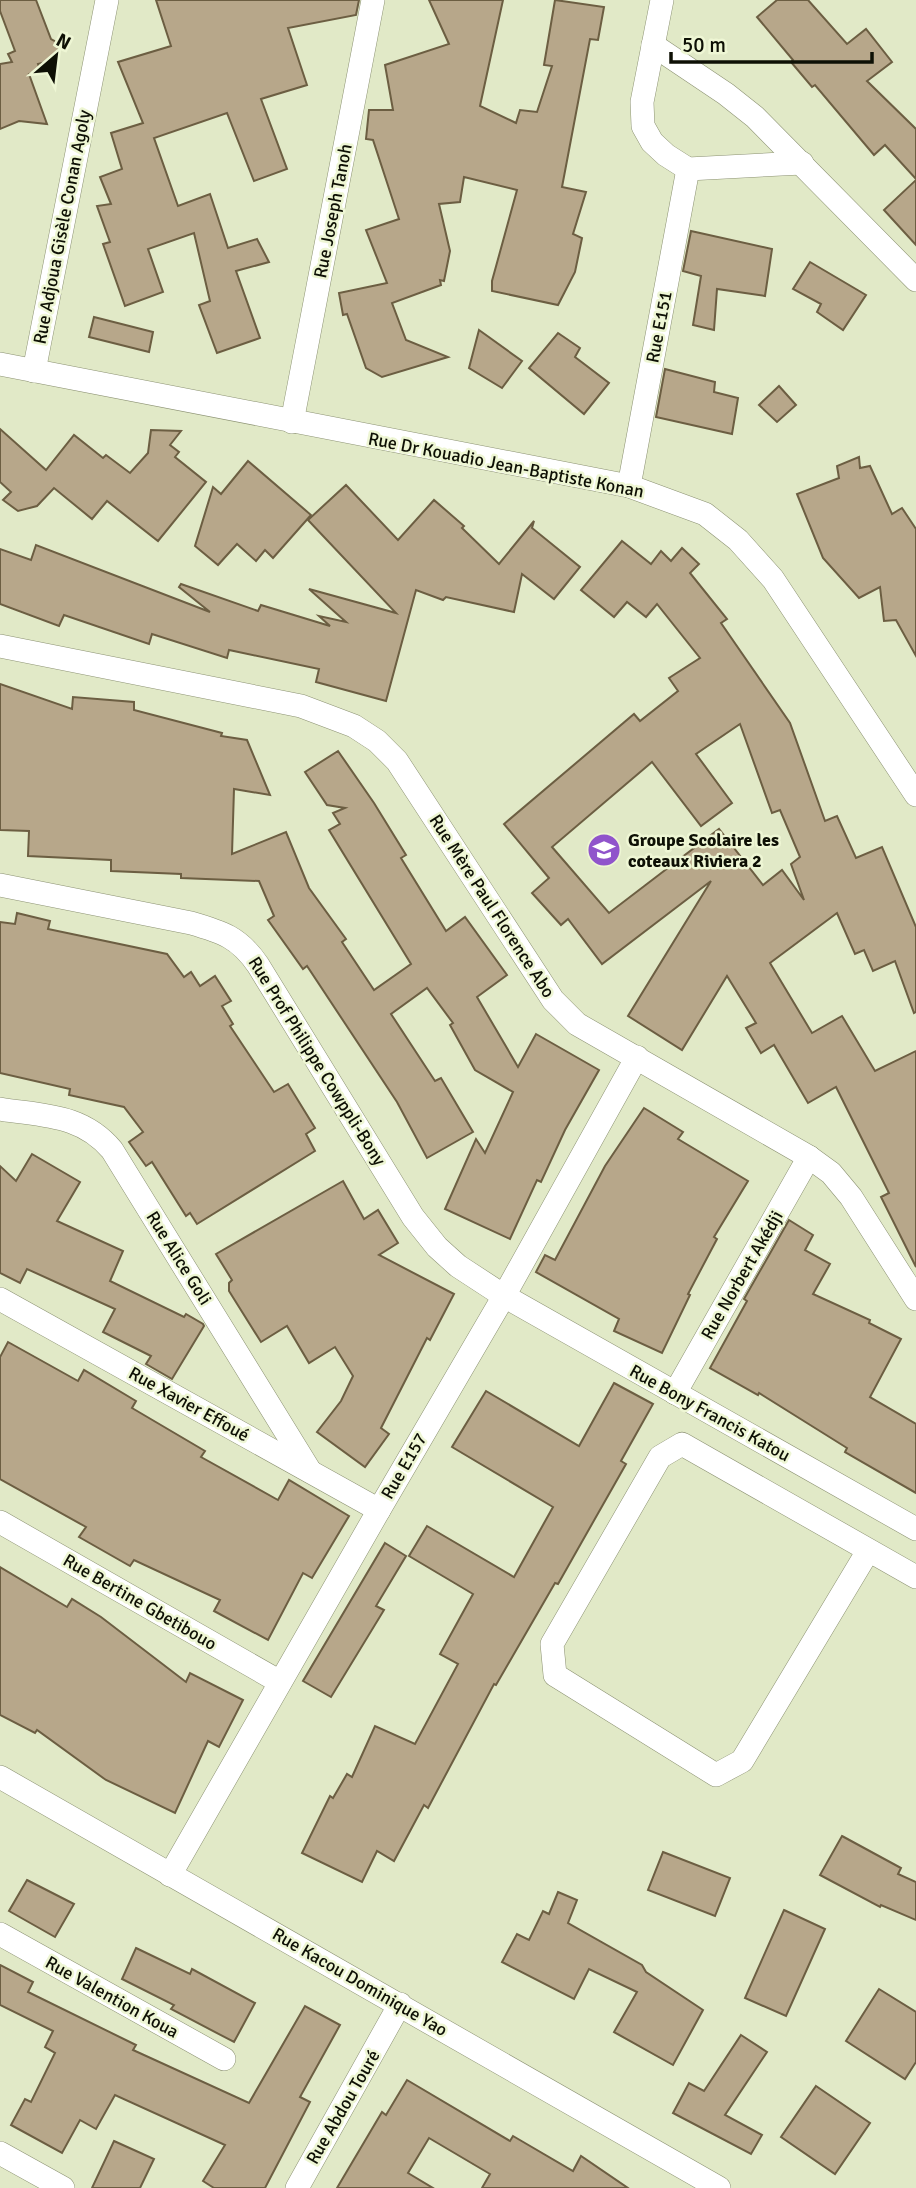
<svg xmlns="http://www.w3.org/2000/svg" width="916" height="2188" font-family="Signika,sans-serif">
<style>
.building{fill:#b7a78a;stroke:#6c5e42;stroke-width:2;fill-rule:evenodd}
.lines{fill:none;stroke-linecap:round;stroke-linejoin:round}
.minor-casing{stroke:#8c9273;stroke-width:24}
.minor{stroke:#fff;stroke-width:23}
.labels{text-anchor:middle;stroke-width:5;stroke-linejoin:round;paint-order:stroke}
.street-label{font-size:18px;fill:#0e1005;stroke:#eef6d4}
.poi-label{font-size:18px;font-weight:bold;fill:#0e1005;stroke:#eef6d4;text-anchor:start}
</style>
<rect width="100%" height="100%" fill="#e1e9c7"/>
<g class="building">
<path d="M0,0H36L51,39L60,44L55,60L38,64L40,70L29,74L47,124L19,121L0,129V64L12,62L8,54L15,51L0,11Z"/>
<path d="M156,0H359L356,15L288,28L307,85L261,99L287,169L254,181L227,113L154,138L178,206L210,194L228,248L257,239L269,262L236,271L260,338L217,353L199,305L210,301L194,233L148,249L163,292L125,306L103,244L110,242L97,206L111,204L100,177L122,169L111,133L143,123L118,62L171,46Z"/>
<path d="M429,0H503L480,106L516,123L520,110L537,112L552,66L544,65L555,0L604,7L598,40L590,39L562,187L586,192L573,234L582,238L575,272L558,305L492,291V281L517,190L464,177L460,202L439,204L450,251L444,281L440,280L441,285L392,303L406,340L448,357L382,377L366,368L347,314L343,315L339,293L387,283L366,230L399,219L373,140L366,139L369,110H393L385,65L449,44Z"/>
<path d="M777,0H808L847,44L866,29L892,62L867,81L916,129V179L885,145L874,155L815,85L812,87L791,62L793,60L757,17Z"/>
<path d="M916,180V245L884,210Z"/>
<path d="M691,231L772,249L765,296L717,289L714,330L693,325L701,276L683,271Z"/>
<path d="M810,262L866,295L843,330L817,312L821,304L793,289Z"/>
<path d="M94,317L153,332L149,352L89,337Z"/>
<path d="M479,330L522,361L502,388L469,368Z"/>
<path d="M558,333L580,348L575,357L609,383L584,414L529,368Z"/>
<path d="M665,369L715,382L714,392L738,398L732,434L656,417Z"/>
<path d="M779,386L796,405L777,422L759,405Z"/>
<path d="M0,429L46,470L74,435L103,458L106,455L130,473L148,453L151,430L181,431L170,445L179,452L175,457L206,482L158,541L107,501L92,519L54,488L37,506L18,511L3,500L11,492L0,482Z"/>
<path d="M859,457L860,468L870,466L892,514L902,508L916,529V656L896,620L884,621L880,587L859,598L823,558L797,494L839,478L837,466Z"/>
<path d="M248,461L311,515L273,558L265,550L256,561L237,544L218,565L195,546L213,487L221,494Z"/>
<path d="M346,485L398,540L434,500L464,526L462,528L499,564L534,521L532,528L580,567L554,599L522,574L514,612L446,597L443,600L416,590L386,701L316,682L319,669L229,650L227,658L152,634L149,644L64,615L59,626L0,604V549L31,560L36,545L210,612L179,587L181,584L258,611L261,605L330,626L319,616L346,622L309,589L396,613L308,520Z"/>
<path d="M622,541L651,564L661,551L671,561L682,548L699,564L690,573L727,619L721,623L790,723L825,821L837,816L856,858L882,847L916,927V1012L914,1013L895,961L873,971L864,950L855,954L837,913L770,963L812,1033L842,1016L875,1071L916,1051V1267L881,1197L889,1193L836,1087L808,1103L774,1045L761,1053L746,1028L756,1023L727,976L682,1050L628,1016L711,881L602,964L568,919L561,925L532,893L549,878L504,824L634,714L640,721L678,691L669,678L700,658L657,604L646,617L627,602L614,617L581,590ZM740,724L772,813L780,810L800,857L791,864L804,900L782,870L763,885L719,829L609,913L552,847L652,762L701,826L732,803L696,754Z"/>
<path d="M0,684L72,709L73,697L134,702V710L222,733L221,736L247,740L270,795L234,789L232,854L286,832L309,888L346,939L342,942L374,990L411,964L329,830L340,824L333,813L345,808L327,805L305,772L338,751L374,803L406,855L401,858L446,931L465,917L507,975L477,997L518,1067L536,1034L599,1070L565,1130L541,1182L537,1180L510,1239L445,1209L476,1139L485,1153L513,1092L475,1070L450,1025L453,1023L427,988L391,1014L435,1081L441,1078L473,1132L427,1158L397,1102L307,966L303,969L268,920L274,916L259,881L181,878V874L111,871V860L28,856L29,831L0,830Z"/>
<path d="M17,913L50,921L48,929L167,954L184,977L191,972L200,986L215,976L231,1001L222,1006L233,1024L230,1026L274,1092L288,1084L315,1128L306,1134L315,1151L197,1224L190,1213L186,1216L152,1162L146,1166L129,1142L143,1132L124,1107L69,1095L70,1089L0,1073V922L15,924Z"/>
<path d="M644,1108L683,1132L678,1139L748,1181L714,1237L717,1239L688,1294L690,1295L662,1353L614,1331L619,1319L536,1272L545,1255L555,1260L605,1166Z"/>
<path d="M32,1154L80,1182L57,1221L123,1251L110,1281L184,1317L186,1314L203,1324L204,1326L172,1379L146,1364L151,1356L103,1332L115,1309L27,1269L20,1283L0,1273V1166L16,1181Z"/>
<path d="M343,1181L364,1219L378,1210L398,1243L379,1255L454,1294L430,1340L427,1338L381,1428L389,1434L365,1467L317,1432L341,1401L353,1376L335,1347L309,1363L287,1326L261,1342L229,1291V1283L232,1280L216,1254Z"/>
<path d="M789,1220L813,1235L805,1250L830,1264L813,1294L870,1320L869,1323L901,1339L870,1397L916,1424V1493L845,1452L847,1448L759,1393L758,1395L710,1368L747,1301L744,1299Z"/>
<path d="M8,1342L78,1381L84,1370L136,1401L132,1408L205,1451L201,1457L278,1500L289,1480L349,1516L312,1578L303,1573L268,1640L214,1611L220,1600L134,1560L130,1566L79,1537L86,1527L0,1479V1357Z"/>
<path d="M614,1383L653,1404L621,1461L626,1464L558,1584L555,1583L496,1685L494,1684L428,1808L424,1805L394,1861L377,1851L362,1882L302,1853L330,1796L333,1798L347,1774L352,1777L375,1726L415,1744L458,1664L440,1654L473,1594L409,1556L427,1526L514,1577L553,1507L452,1447L486,1391L579,1446Z"/>
<path d="M385,1543L406,1556L376,1606L384,1610L331,1697L303,1681Z"/>
<path d="M0,1567L67,1607L72,1599L101,1617L186,1682L190,1673L243,1700L219,1747L208,1741L175,1813L106,1780L37,1730L35,1733L0,1715Z"/>
<path d="M842,1836L901,1868L898,1874L916,1882V1920L881,1905L880,1907L820,1875Z"/>
<path d="M663,1852L730,1878L715,1916L648,1890Z"/>
<path d="M27,1880L74,1904L55,1937L9,1911Z"/>
<path d="M558,1892L577,1900L568,1923L642,1965L646,1972L703,2010L673,2065L614,2032L637,1992L589,1969L574,1999L502,1962L517,1934L529,1940L543,1911L549,1914Z"/>
<path d="M784,1910L825,1929L786,2016L745,1998Z"/>
<path d="M136,1948L190,1974L192,1969L255,2003L234,2042L171,2009L174,2005L122,1979Z"/>
<path d="M0,1965L33,1982L28,1992L136,2045L133,2050L249,2103L305,2006L340,2025L300,2097L310,2102L265,2188H214L203,2181L225,2145L115,2095L96,2129L80,2120L62,2153L11,2125L25,2099L31,2102L55,2053L45,2047L53,2031L0,2005Z"/>
<path d="M879,1989L916,2012V2062L905,2079L846,2041Z"/>
<path d="M741,2035L767,2052L725,2115L762,2135L751,2154L673,2113L689,2083L704,2091Z"/>
<path d="M407,2080L510,2141L513,2136L573,2171L581,2156L628,2188H482L490,2174L429,2138L408,2173L433,2188H337L382,2112L386,2115Z"/>
<path d="M816,2086L870,2123L835,2174L781,2137Z"/>
<path d="M114,2141L154,2159L140,2188H92Z"/>
</g>
<g class="lines">
<defs>
<g id="minor">
<path d="M662,0L642,102L643,126L652,142L666,155L688,169L802,163"/>
<path d="M653,45L726,94L755,117L916,280"/>
<path d="M0,364L629,486L705,514L738,540L773,579L916,795"/>
<path d="M34,371L107,0"/>
<path d="M292,422L373,0"/>
<path d="M629,486L688,169"/>
<path d="M0,646L301,706L354,726L377,741L397,761L553,1000L577,1024L809,1157L831,1173L851,1197L916,1299"/>
<path d="M0,885L191,923C222,932 239,937 258,965L413,1217L437,1247L458,1266L504,1296L916,1529"/>
<path d="M0,1109C43,1116 82,1114 112,1150L310,1471"/>
<path d="M0,1299L379,1510"/>
<path d="M675,1393L809,1157"/>
<path d="M0,1522L280,1682"/>
<path d="M868,1551L742,1761L716,1775L555,1675L552,1644L660,1457L682,1444L916,1577"/>
<path d="M0,1777L719,2188"/>
<path d="M170,1875L379,1510L504,1296L637,1057"/>
<path d="M0,1934L224,2059"/>
<path d="M0,2153L63,2188"/>
<path d="M297,2188L400,2004"/>
</g>
</defs>
<use href="#minor" class="minor-casing"/>
<use href="#minor" class="minor"/>
</g>
<defs>
<symbol id="school-disc" viewBox="-11 -11 22 22"><circle r="9.5" fill="#9054cb" stroke="#eef6d4"/><path d="M0-5L7-2L0 1L-7-2ZM-4 1L0 2.5L4 1V4Q0 6-4 4Z" fill="#fff"/></symbol>
</defs>
<g fill-rule="evenodd">
<use href="#school-disc" x="585" y="831" width="38" height="38"/>
</g>
<g class="labels">
<g class="street-label">
<text transform="translate(333 211) rotate(-79)" y="6">Rue Joseph Tanoh</text>
<text transform="translate(62 227) rotate(-79)" y="6">Rue Adjoua Gisèle Conan Agoly</text>
<text transform="translate(659 327) rotate(-79)" y="6">Rue E151</text>
<text transform="translate(506 465) rotate(11)" y="6">Rue Dr Kouadio Jean-Baptiste Konan</text>
<text transform="translate(492 906) rotate(57)" y="6">Rue Mère Paul Florence Abo</text>
<text transform="translate(317 1061) rotate(58)" y="6">Rue Prof Philippe Cowppli-Bony</text>
<text transform="translate(179 1258) rotate(58)" y="6">Rue Alice Goli</text>
<text transform="translate(742 1275) rotate(-60)" y="6">Rue Norbert Akédji</text>
<text transform="translate(189 1404) rotate(29)" y="6">Rue Xavier Effoué</text>
<text transform="translate(710 1413) rotate(29)" y="6">Rue Bony Francis Katou</text>
<text transform="translate(404 1466) rotate(-60)" y="6">Rue E157</text>
<text transform="translate(140 1602) rotate(30)" y="6">Rue Bertine Gbetibouo</text>
<text transform="translate(360 1982) rotate(30)" y="6">Rue Kacou Dominique Yao</text>
<text transform="translate(112 1997) rotate(29)" y="6">Rue Valention Koua</text>
<text transform="translate(343 2107) rotate(-60)" y="6">Rue Abdou Touré</text>
</g>
<g class="poi-label">
<text x="628" y="846">Groupe Scolaire les<tspan x="628" dy="21">coteaux Riviera 2</tspan></text>
</g>
</g>
<g transform="translate(56 56) rotate(28)" stroke="#eef6d4" stroke-width="5" paint-order="stroke">
<path d="M0-5L12 26L0 18L-12 26Z" fill="#0e1005"/>
<text y="-10" font-size="19" font-weight="bold" text-anchor="middle" fill="#0e1005">N</text>
</g>
<path d="M671 52v10h201v-10" fill="none" stroke="#0e1005" stroke-width="3.5"/>
<text x="682" y="52" font-size="21" fill="#0e1005" stroke="#eef6d4" stroke-width="5" paint-order="stroke">50 m</text>
</svg>
